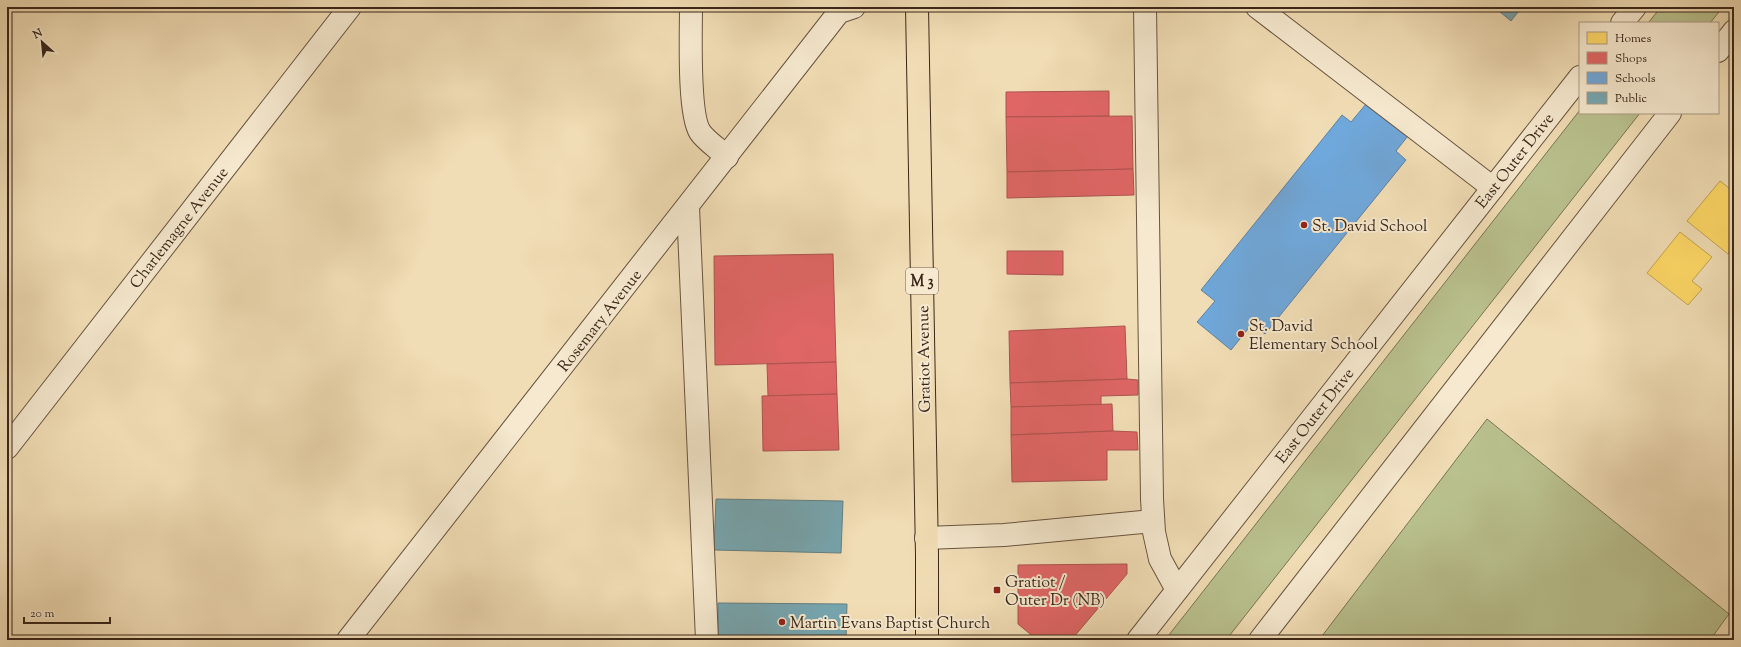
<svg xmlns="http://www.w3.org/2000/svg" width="1741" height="647" font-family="'Sorts Mill Goudy',serif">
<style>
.green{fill:#b9c18e;stroke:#7a7454}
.homes{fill:#ffd966;stroke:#c4a44f}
.shops{fill:#e06666;stroke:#ae534f}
.schools{fill:#6fa8dc;stroke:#5f81a2}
.public{fill:#76a5af;stroke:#647f82}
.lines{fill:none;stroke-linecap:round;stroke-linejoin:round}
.minor-casing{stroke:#685440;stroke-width:24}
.major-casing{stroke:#3a2719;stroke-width:24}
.minor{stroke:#f6e9cf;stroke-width:22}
.major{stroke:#f1ddb5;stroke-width:22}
.poi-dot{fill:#8f2418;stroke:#f6e9cf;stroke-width:1.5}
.labels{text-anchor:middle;stroke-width:4;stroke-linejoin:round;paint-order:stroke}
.shield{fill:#f6e9cf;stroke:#726150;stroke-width:1}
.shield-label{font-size:15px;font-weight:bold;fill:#3a2719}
.street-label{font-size:16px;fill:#3a2719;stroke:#f6e9cf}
.poi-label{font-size:16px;fill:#3a2719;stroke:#f6e9cf;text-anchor:start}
</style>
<rect width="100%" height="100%" fill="#f1ddb5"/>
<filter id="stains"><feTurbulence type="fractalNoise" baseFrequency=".005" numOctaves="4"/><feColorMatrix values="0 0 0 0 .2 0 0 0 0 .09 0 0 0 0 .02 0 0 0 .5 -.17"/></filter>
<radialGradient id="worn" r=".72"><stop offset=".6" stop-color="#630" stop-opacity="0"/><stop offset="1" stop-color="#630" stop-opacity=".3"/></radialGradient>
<g class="green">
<path d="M1661,7H1723L1710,23H1648Z"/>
<path d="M1580,110V113H1640L1226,640H1165Z"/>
<path d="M1487,419L1729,614L1710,640H1319Z"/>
</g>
<g class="homes">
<path d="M1734,163V174L1729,170Z"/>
<path d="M1720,181L1734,192V228L1732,230L1734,232V247L1728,254L1687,221Z"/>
<path d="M1680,232L1712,257L1692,281L1702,289L1688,305L1647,273Z"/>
</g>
<g class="shops">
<path d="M1109,91V116L1006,117V92Z"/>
<path d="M1132,116L1133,169L1007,172L1006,117Z"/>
<path d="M1133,169L1134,195L1007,198V172Z"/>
<path d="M1007,251H1063V275L1007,274Z"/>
<path d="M833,254L836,362L715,365L714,256Z"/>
<path d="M1125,326L1127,379L1010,383L1009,331Z"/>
<path d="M836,362L837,394L768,396L767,364Z"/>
<path d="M1127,379L1138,380V395L1101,396V405L1011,407L1010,383Z"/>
<path d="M837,394L839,450L763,451L762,396Z"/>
<path d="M1112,404L1113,431L1011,435V407Z"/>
<path d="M1113,431L1137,432L1138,450H1107V480L1012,482L1011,435Z"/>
<path d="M1127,564V574L1073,638H1035L1018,624V565Z"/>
</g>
<path class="schools" d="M1371,98L1412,131L1396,151L1406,160L1265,334L1252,324L1231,350L1197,322L1215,301L1201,290L1342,115L1351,122Z"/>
<g class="public">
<path d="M1494,7H1522L1511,21Z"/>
<path d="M716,499L843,501L841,553L714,550Z"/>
<path d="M718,603L847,604L846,640H718Z"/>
</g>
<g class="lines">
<defs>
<g id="minor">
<path d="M691,7C691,33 688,113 700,132C706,141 719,149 727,157"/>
<path d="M1145,7L1152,499L1154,532L1160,559L1177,590"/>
<path d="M1257,7L1493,188"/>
<path d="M1622,23L1635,7"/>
<path d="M1718,51L1734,31"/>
<path d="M688,207L707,640"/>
<path d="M7,448L350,7"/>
<path d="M926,538L1004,535L1153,521"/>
<path d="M348,640L839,12L854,7"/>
<path d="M1138,640L1580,77"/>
<path d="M1260,640L1670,113"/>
</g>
<path id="major" d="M917,7L927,555V640"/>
</defs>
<use href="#minor" class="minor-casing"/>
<use href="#major" class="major-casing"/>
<use href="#minor" class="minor"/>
<use href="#major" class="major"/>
</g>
<g class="poi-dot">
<circle cx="1304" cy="225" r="4"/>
<circle cx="1241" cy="334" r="4"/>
<rect x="993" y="586" width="8" height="8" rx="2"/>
<circle cx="782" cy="622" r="4"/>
</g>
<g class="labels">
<rect class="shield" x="906" y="268" width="32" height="26" rx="3"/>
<g class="shield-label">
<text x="922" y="286">M 3</text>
</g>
<g class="street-label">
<text transform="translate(1514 160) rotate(-52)" y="6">East Outer Drive</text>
<text transform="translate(178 227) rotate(-52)" y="6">Charlemagne Avenue</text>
<text transform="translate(599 320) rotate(-52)" y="6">Rosemary Avenue</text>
<text transform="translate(923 359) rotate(-91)" y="6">Gratiot Avenue</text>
<text transform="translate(1314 415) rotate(-52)" y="6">East Outer Drive</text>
</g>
<g class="poi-label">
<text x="1312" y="231">St. David School</text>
<text x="1249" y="331">St. David<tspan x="1249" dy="18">Elementary School</tspan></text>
<text x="1005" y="587">Gratiot /<tspan x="1005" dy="18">Outer Dr (NB)</tspan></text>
<text x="790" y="628">Martin Evans Baptist Church</text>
</g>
</g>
<rect width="1741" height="647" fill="none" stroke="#f1ddb5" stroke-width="24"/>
<rect x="8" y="8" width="1725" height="631" fill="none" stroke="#3a2719" stroke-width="2"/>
<rect x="12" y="12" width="1717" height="623" fill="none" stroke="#3a2719"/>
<rect x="1579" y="22" width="140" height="92" fill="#f6e9cf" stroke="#ab9b86"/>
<rect x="1587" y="32" width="20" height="12" fill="#ffd966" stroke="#ab9b86"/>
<text x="1615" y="42" font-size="12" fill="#3a2719">Homes</text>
<rect x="1587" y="52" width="20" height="12" fill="#e06666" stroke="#ab9b86"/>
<text x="1615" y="62" font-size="12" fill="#3a2719">Shops</text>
<rect x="1587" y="72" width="20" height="12" fill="#6fa8dc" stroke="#ab9b86"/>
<text x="1615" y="82" font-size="12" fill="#3a2719">Schools</text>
<rect x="1587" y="92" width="20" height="12" fill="#76a5af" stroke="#ab9b86"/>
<text x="1615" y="102" font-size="12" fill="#3a2719">Public</text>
<g transform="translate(42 42) rotate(333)" stroke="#f6e9cf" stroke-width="3" paint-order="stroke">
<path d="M0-3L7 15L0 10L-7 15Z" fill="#3a2719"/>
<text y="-6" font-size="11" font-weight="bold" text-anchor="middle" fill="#3a2719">N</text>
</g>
<path d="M24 617v6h86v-6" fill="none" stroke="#3a2719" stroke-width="2"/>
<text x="30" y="617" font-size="12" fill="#3a2719" stroke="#f6e9cf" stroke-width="3" paint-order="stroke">20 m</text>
<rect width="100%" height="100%" filter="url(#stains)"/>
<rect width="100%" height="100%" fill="url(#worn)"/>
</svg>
